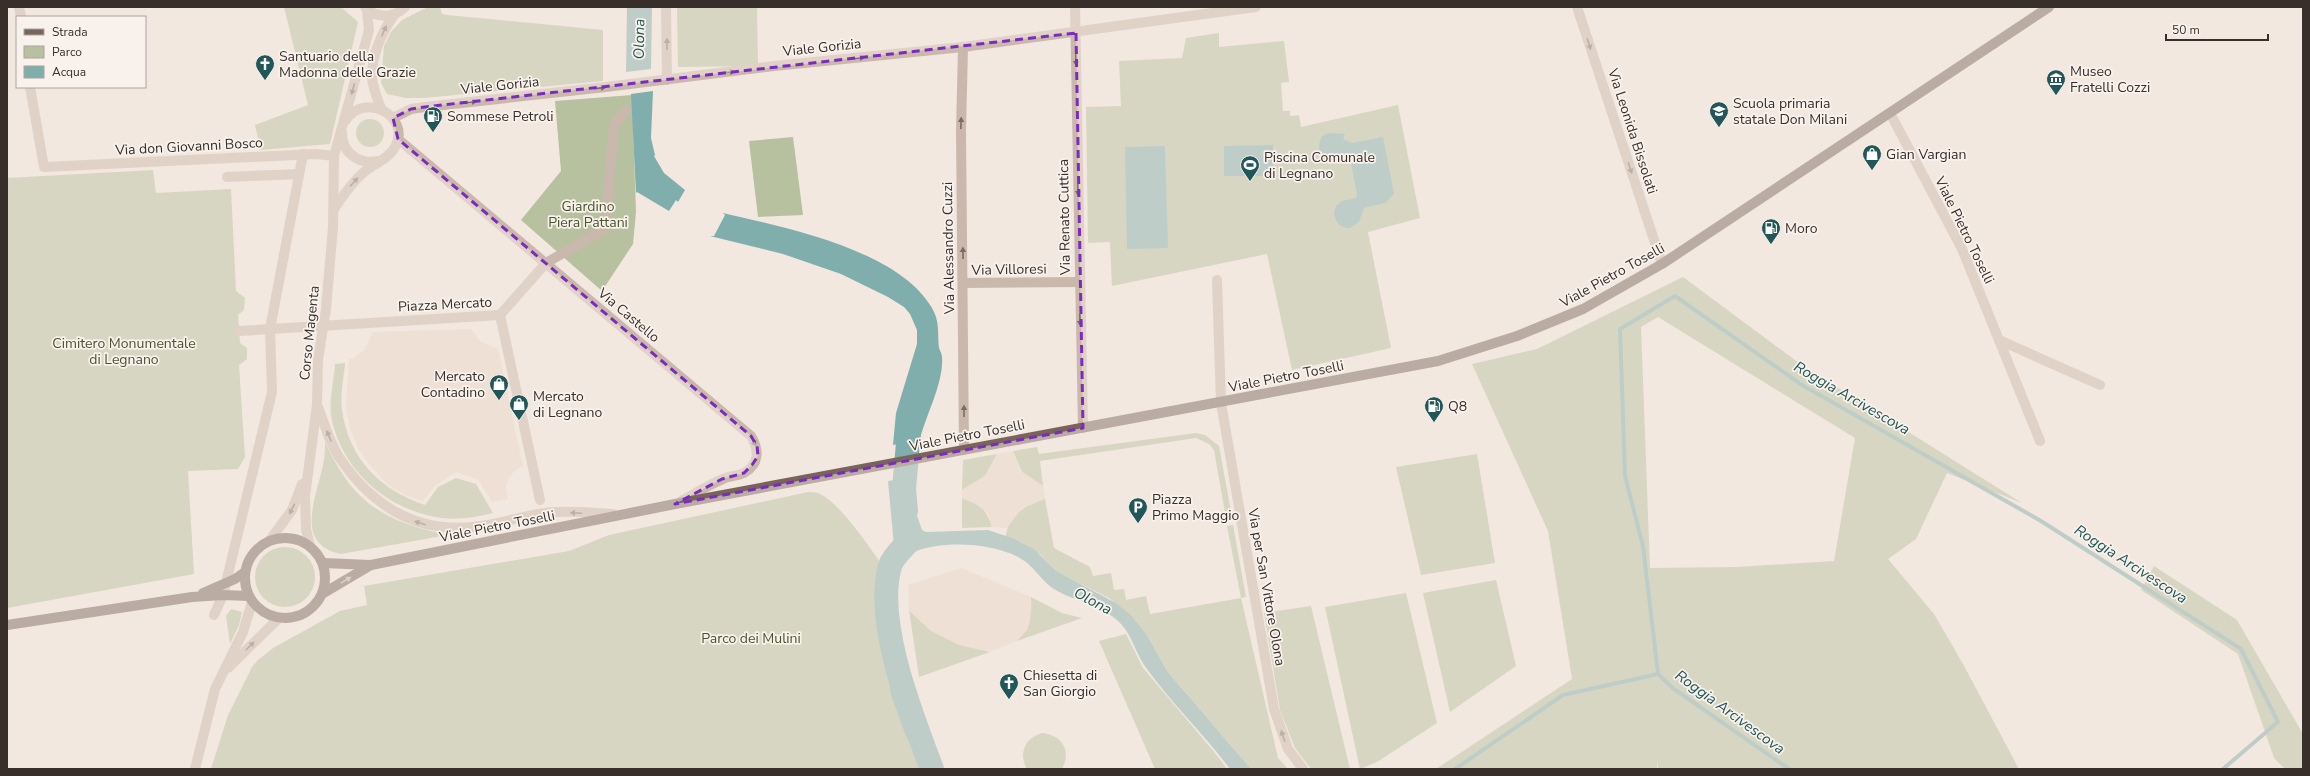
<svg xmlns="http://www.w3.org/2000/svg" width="2310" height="776" font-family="'Nunito Sans',sans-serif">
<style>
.green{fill:#b7c1a0;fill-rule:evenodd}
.plaza{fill:#e9d8c7}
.water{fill:#80aead}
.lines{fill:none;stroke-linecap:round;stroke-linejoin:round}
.stream{stroke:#80aead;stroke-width:4}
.river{stroke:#80aead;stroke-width:24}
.minor{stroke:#cab8ac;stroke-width:10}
.major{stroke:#79645c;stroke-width:10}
.oneway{fill:#7a6c64}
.oneway2{fill:#bfb2ab}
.marked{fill:none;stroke:#7b2cbf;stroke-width:3;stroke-dasharray:8 5;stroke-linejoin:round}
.labels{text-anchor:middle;stroke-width:3.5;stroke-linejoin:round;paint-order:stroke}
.street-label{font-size:14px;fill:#382e2a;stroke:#f9f2ec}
.poi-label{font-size:14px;fill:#382e2a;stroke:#f9f2ec;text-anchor:start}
.park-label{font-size:14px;fill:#49552f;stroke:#f9f2ec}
.water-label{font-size:15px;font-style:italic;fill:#215758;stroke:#f9f2ec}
</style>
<rect width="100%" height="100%" fill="#f2e8df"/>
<g class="green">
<path d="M284,7H341L358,22L330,144L261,150L255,125L308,105Z"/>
<path d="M428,7H440L442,14L447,15L603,30V81L424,98H406L387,94L381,83L384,46L391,32L402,20Z"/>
<path d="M677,7H757L758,66L678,67Z"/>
<path d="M1219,33V47L1284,41L1289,82L1281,83L1283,111H1290V116L1299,115L1301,127L1398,105L1420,218L1368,232L1391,348L1292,370L1267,254L1112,286L1110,242L1088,243L1086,107L1121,106L1119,61L1182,58L1186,38Z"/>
<path d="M632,95L636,212L633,244L602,291L521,220L561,171L555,101Z"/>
<circle cx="370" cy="133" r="14"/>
<path d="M793,137L803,215L758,217L749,141Z"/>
<path d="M153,170L156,193L231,189L236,291L245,298L244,310L238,315L240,343L247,348V359L239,365L245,457L238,469L188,471L194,574L7,608V178Z"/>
<path d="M1683,277L1803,366L2022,503L1947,473L1916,539L1888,559L1934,614L1963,664L2019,769H1658L1657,761V769H1436L1572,679L1548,531L1472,364L1537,349ZM1658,317L1855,438L1834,561L1736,567L1650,568L1641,327Z"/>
<path d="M345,363C344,377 340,394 342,409C348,458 380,490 425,505L438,487L456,478L476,484L493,513C476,517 460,520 442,518C388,511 341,470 331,416C329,400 334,380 335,364Z"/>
<path d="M1196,433L1205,435L1219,446L1232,517L1226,518L1214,450L1209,444L1196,438L1040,461L1043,486L1022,472L1013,451L1037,447L1039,454Z"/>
<path d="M325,442C353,503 383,521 448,535L341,554C291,544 319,492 324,460C325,454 325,448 325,442Z"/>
<path d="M997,454L985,476L962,490L963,460Z"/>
<path d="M1477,454L1495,563L1421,575L1396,467Z"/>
<path d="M808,492C811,492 815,492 818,493C838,500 870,548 883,566C874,592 886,653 894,680C903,708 922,742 934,769H211L228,715L252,667L258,660L273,648L340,611L367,605L364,586L569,551L609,535Z"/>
<path d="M962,498C980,505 986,508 992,527L962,528Z"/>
<path d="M1045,499L1054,548L1090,567L1093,576L1111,573L1114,590L1124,589L1126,600L1146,596L1150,614L1241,598L1227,526L1233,525L1246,597L1241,598L1278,758L1288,769H1251L1167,671L1147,635L1131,615L1109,598L1055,571L1040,554L1006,536C1008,514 1026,505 1045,499Z"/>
<circle cx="285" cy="577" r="30"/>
<path d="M2154,566L2237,620L2303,734V769H2285L2274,758L2238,654L2141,590Z"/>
<path d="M1496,580L1516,666L1450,712L1423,593Z"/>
<path d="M1406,593L1437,723L1377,762L1360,769L1325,607Z"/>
<path d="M1031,597L1062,613L1082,618L1017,641C1029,628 1032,615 1031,597Z"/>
<path d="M1311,606L1350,769H1311L1295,748L1280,710L1264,613Z"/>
<path d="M231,609L242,612L239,625L230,644L226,616Z"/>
<path d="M909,610C936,638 954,643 990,652L919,677Z"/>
<path d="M1126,634L1143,668L1215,753L1227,769H1155L1099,641Z"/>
<path d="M1042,733C1062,735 1072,751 1062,769H1027C1018,753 1025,738 1042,733Z"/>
</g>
<g class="plaza">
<path d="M471,329L481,342L498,349L523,466L515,470L509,478L506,487L508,499L492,502L478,480L456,472L436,485L423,501L407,496L387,484L368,463L358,448L350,428L346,408L349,359H353L364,350L373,332Z"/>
<path d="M1013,451L1022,472L1043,486L1045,499L1022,508L1007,528L992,527L988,513L976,504L962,498V490L985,476L997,454Z"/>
<path d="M961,568L1031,597L1030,621L1027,630L1017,641L990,652L959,645L931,631L909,610L908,585Z"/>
</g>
<g class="water">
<path d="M627,7H652L651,69L626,72Z"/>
<path d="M653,91L651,138L655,155L654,156L664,173L685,190L678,202L676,200L669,211L637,192L636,193L631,94Z"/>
<path d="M1328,133L1345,134L1343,139L1352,143L1383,137L1394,194L1385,203L1364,208L1359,222L1350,228C1339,228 1335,222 1334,212L1336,206L1342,201L1356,198L1357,195L1350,157L1344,154C1338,162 1331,162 1323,157C1318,150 1318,144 1322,136Z"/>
<path d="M1273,145V176H1224V146Z"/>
<path d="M1165,146L1168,248L1127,249L1125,147Z"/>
<path d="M723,213C783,227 892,249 928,302C941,320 937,329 939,348C940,351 942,354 942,357C944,382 926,415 920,439L893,445L896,413L917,344V330L910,314L904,307L888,297L841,274L783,254L710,236H714L725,215Z"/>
<path d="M913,477V504L922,530L926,532L988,530L1012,538L1034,549L1056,571L1116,603L1131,615L1147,635L1167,671L1251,769H1230C1204,734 1172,704 1147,669C1136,655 1133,637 1121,624C1101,603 1077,603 1054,589C1043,582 1036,570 1026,562C999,541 921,536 897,564L891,559L894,546L888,481Z"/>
<path d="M884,569L892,574L887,595L899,693L912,730L932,769H923L905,734L891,695L878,594Z"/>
</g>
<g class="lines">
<g class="stream">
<path d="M1658,674L1643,546L1625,476L1620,329L1675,296L1802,385L2041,521L2241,649L2278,722L2223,769"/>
<path d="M1455,769L1563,695L1658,674L1674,689L1789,769"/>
</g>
<g class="river">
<path d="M906,511L904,489L911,408"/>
<path d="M908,542C903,548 892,558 890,566C874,622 912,716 932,769"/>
</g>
<g class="minor">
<path d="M19,7L21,17"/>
<path d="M365,7C376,19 394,18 405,7"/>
<path d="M666,7L667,80"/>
<path d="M1075,7L1083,428"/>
<path d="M1577,7L1662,264"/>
<path d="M963,47L961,131L964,450"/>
<path d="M30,87L44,167L316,154L334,156"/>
<path d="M381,109C378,99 373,89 372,78C371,57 382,31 395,14"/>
<path d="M1890,113L1962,249L2040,441"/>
<path d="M393,118L411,109L425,107L606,87L774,66L963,47L1256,7"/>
<path d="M342,133C342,153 359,165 378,161"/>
<path d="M398,139L751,436C759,449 760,464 744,473C737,476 729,476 723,479C708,485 695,494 681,501"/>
<path d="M227,177L299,174"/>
<path d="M334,209C343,196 351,183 363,173C374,163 390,159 396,145C410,115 364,92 346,120"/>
<path d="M1217,280L1221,403L1274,709L1288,749L1303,769"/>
<path d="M963,283L1079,282"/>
<path d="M500,315L546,263L605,229L614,125L626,110"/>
<path d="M500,315L540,500"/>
<path d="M239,331L500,315"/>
<path d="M1999,340L2100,385"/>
<path d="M318,407C325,425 330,445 341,460C375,509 421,535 481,526C505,523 531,513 555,512C574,511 594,513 613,514"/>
<path d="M270,540L292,510L302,484"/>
<path d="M310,546L306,529L305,496L317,405L318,360L326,309L333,227L334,156L369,30L367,10"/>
<path d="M214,615L223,595L272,392L270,329L303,154"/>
<path d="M228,668L279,618"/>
<path d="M195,769L215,689L243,632L252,602"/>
</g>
<g class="major">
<circle cx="285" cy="578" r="40"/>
<path d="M323,563L371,565L675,504L1438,361L1517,336L1583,309L1662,264L2049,7"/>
<path d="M203,593L235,579L245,572"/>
<path d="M322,594L371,565"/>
<path d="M7,625L192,597L223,595L249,596"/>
</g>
</g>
<defs><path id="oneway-solid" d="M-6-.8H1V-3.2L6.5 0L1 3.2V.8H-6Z"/></defs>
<g class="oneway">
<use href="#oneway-solid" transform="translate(384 31) rotate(-66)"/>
<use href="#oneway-solid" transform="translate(667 44) rotate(-90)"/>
<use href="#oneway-solid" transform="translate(1589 44) rotate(72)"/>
<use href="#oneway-solid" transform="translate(859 58) rotate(-7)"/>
<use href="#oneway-solid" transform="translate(1076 60) rotate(89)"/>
<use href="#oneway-solid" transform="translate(729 72) rotate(-7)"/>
<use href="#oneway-solid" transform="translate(600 88) rotate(-6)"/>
<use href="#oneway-solid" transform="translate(353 89) rotate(105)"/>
<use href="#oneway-solid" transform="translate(471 102) rotate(-6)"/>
<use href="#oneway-solid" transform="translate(961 123) rotate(-88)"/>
<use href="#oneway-solid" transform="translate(1630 168) rotate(72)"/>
<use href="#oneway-solid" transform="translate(354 182) rotate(-48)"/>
<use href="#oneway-solid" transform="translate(1078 190) rotate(89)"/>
<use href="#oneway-solid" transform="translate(963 253) rotate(-91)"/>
<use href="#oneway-solid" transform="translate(1080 320) rotate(88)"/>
<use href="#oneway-solid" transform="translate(964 411) rotate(-90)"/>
<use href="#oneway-solid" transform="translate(329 436) rotate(-113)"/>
<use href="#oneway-solid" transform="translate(753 441) rotate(60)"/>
<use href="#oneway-solid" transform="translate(292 509) rotate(117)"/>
<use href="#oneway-solid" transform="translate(576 513) rotate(-178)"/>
<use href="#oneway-solid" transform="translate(420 523) rotate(-163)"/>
<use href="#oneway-solid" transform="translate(250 646) rotate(-45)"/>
<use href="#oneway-solid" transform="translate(1283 736) rotate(-109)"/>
</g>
<use class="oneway2" href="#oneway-solid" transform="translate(346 580) rotate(-31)"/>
<path d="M0 0H2310V776H0ZM1076,33L1083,428L675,504L722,479L744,473L752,465L758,456L757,446L751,436L398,139L393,118L411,109L425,107Z" fill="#f2e8df" fill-opacity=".55" fill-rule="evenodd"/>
<path class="marked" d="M1076,33L1083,428L675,504L722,479L744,473L752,465L758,456L757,446L751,436L398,139L393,118L411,109L425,107Z"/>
<defs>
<symbol id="church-pin" viewBox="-11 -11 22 30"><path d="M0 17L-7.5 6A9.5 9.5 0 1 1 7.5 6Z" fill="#215758" stroke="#f9f2ec"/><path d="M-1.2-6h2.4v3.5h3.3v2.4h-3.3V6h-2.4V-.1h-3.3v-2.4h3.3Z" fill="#fff"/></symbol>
<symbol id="museum-pin" viewBox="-11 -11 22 30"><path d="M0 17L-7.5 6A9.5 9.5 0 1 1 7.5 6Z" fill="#215758" stroke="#f9f2ec"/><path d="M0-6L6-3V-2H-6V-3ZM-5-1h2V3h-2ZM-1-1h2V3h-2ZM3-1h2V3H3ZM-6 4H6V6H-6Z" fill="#fff"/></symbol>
<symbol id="school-pin" viewBox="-11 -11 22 30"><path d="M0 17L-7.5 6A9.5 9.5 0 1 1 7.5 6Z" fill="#215758" stroke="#f9f2ec"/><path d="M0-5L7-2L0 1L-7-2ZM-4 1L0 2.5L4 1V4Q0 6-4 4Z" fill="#fff"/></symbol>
<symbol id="fuel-pin" viewBox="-11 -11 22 30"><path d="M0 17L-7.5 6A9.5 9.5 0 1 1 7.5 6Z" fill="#215758" stroke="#f9f2ec"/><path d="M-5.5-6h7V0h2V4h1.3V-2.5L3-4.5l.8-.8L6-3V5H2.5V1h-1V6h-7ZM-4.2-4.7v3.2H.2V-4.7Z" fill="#fff"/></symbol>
<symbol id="shop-pin" viewBox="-11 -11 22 30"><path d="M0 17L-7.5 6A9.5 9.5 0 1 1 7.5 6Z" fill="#215758" stroke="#f9f2ec"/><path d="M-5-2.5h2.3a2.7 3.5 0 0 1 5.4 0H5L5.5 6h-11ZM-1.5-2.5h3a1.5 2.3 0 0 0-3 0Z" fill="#fff"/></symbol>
<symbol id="stadium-pin" viewBox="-11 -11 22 30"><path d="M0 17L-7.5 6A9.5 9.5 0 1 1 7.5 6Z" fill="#215758" stroke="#f9f2ec"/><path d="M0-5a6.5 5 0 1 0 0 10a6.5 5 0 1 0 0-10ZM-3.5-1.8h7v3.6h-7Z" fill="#fff"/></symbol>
<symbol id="parking-pin" viewBox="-11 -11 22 30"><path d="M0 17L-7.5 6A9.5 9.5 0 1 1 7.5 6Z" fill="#215758" stroke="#f9f2ec"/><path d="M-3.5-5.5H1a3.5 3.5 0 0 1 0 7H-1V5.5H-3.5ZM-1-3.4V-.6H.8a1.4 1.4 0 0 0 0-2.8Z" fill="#fff"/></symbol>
</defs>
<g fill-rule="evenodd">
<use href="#church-pin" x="254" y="53" width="22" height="30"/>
<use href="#museum-pin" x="2045" y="68" width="22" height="30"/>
<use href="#school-pin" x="1708" y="100" width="22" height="30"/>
<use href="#fuel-pin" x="422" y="105" width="22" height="30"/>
<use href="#shop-pin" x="1861" y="143" width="22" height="30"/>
<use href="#stadium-pin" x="1239" y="154" width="22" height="30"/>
<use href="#fuel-pin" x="1760" y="217" width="22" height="30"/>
<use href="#shop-pin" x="488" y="373" width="22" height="30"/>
<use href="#shop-pin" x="508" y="393" width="22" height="30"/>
<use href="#fuel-pin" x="1423" y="395" width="22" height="30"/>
<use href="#parking-pin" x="1127" y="496" width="22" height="30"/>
<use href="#church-pin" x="998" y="672" width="22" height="30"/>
</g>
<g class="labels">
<g class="street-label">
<text transform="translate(822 47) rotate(-6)" y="5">Viale Gorizia</text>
<text transform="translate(500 85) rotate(-6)" y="5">Viale Gorizia</text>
<text transform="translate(1633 131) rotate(72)" y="5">Via Leonida Bissolati</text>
<text transform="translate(189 146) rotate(-3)" y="5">Via don Giovanni Bosco</text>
<text transform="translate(1064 217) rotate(-91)" y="5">Via Renato Cuttica</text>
<text transform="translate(1965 230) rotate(64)" y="5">Viale Pietro Toselli</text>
<text transform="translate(948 248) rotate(-91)" y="5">Via Alessandro Cuzzi</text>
<text transform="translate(1009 269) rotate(-1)" y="5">Via Villoresi</text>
<text transform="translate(1612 275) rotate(-29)" y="5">Viale Pietro Toselli</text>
<text transform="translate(445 304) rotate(-3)" y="5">Piazza Mercato</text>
<text transform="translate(629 315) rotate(40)" y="5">Via Castello</text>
<text transform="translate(309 333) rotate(-84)" y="5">Corso Magenta</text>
<text transform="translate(1286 376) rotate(-11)" y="5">Viale Pietro Toselli</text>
<text transform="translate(967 435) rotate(-11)" y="5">Viale Pietro Toselli</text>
<text transform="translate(497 526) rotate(-11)" y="5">Viale Pietro Toselli</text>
<text transform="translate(1267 587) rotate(80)" y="5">Via per San Vittore Olona</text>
</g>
<g class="poi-label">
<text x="279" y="61">Santuario della<tspan x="279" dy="16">Madonna delle Grazie</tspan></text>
<text x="2070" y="76">Museo<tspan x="2070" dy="16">Fratelli Cozzi</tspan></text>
<text x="1733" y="108">Scuola primaria<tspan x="1733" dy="16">statale Don Milani</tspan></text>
<text x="447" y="121">Sommese Petroli</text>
<text x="1886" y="159">Gian Vargian</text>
<text x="1264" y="162">Piscina Comunale<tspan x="1264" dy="16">di Legnano</tspan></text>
<text x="1785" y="233">Moro</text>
<text x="485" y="381" text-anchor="end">Mercato<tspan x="485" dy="16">Contadino</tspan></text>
<text x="533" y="401">Mercato<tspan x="533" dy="16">di Legnano</tspan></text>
<text x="1448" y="411">Q8</text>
<text x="1152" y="504">Piazza<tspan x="1152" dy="16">Primo Maggio</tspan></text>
<text x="1023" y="680">Chiesetta di<tspan x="1023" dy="16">San Giorgio</tspan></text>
</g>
<g class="park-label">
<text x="588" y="211">Giardino<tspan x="588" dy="16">Piera Pattani</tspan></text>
<text x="124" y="348">Cimitero Monumentale<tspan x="124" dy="16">di Legnano</tspan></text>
<text x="751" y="643">Parco dei Mulini</text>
</g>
<g class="water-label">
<text transform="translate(639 39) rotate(-89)" y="5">Olona</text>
<text transform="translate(1852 398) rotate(30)" y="5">Roggia Arcivescova</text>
<text transform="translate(2131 564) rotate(33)" y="5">Roggia Arcivescova</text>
<text transform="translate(1093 601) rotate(28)" y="5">Olona</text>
<text transform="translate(1730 712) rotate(36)" y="5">Roggia Arcivescova</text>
</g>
</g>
<rect width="2310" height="776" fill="none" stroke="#382e2a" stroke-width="16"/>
<rect x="16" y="16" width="130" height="72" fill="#f9f2ec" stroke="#aca49e"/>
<rect x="24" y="29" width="20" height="6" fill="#79645c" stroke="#aca49e"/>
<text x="52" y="36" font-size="12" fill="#382e2a">Strada</text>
<rect x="24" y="46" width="20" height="12" fill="#b7c1a0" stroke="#aca49e"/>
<text x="52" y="56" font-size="12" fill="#382e2a">Parco</text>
<rect x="24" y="66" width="20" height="12" fill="#80aead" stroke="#aca49e"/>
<text x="52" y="76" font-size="12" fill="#382e2a">Acqua</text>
<path d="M2166 34v6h102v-6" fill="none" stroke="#382e2a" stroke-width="2"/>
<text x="2172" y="34" font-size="12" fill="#382e2a" stroke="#f9f2ec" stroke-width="3" paint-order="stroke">50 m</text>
</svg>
